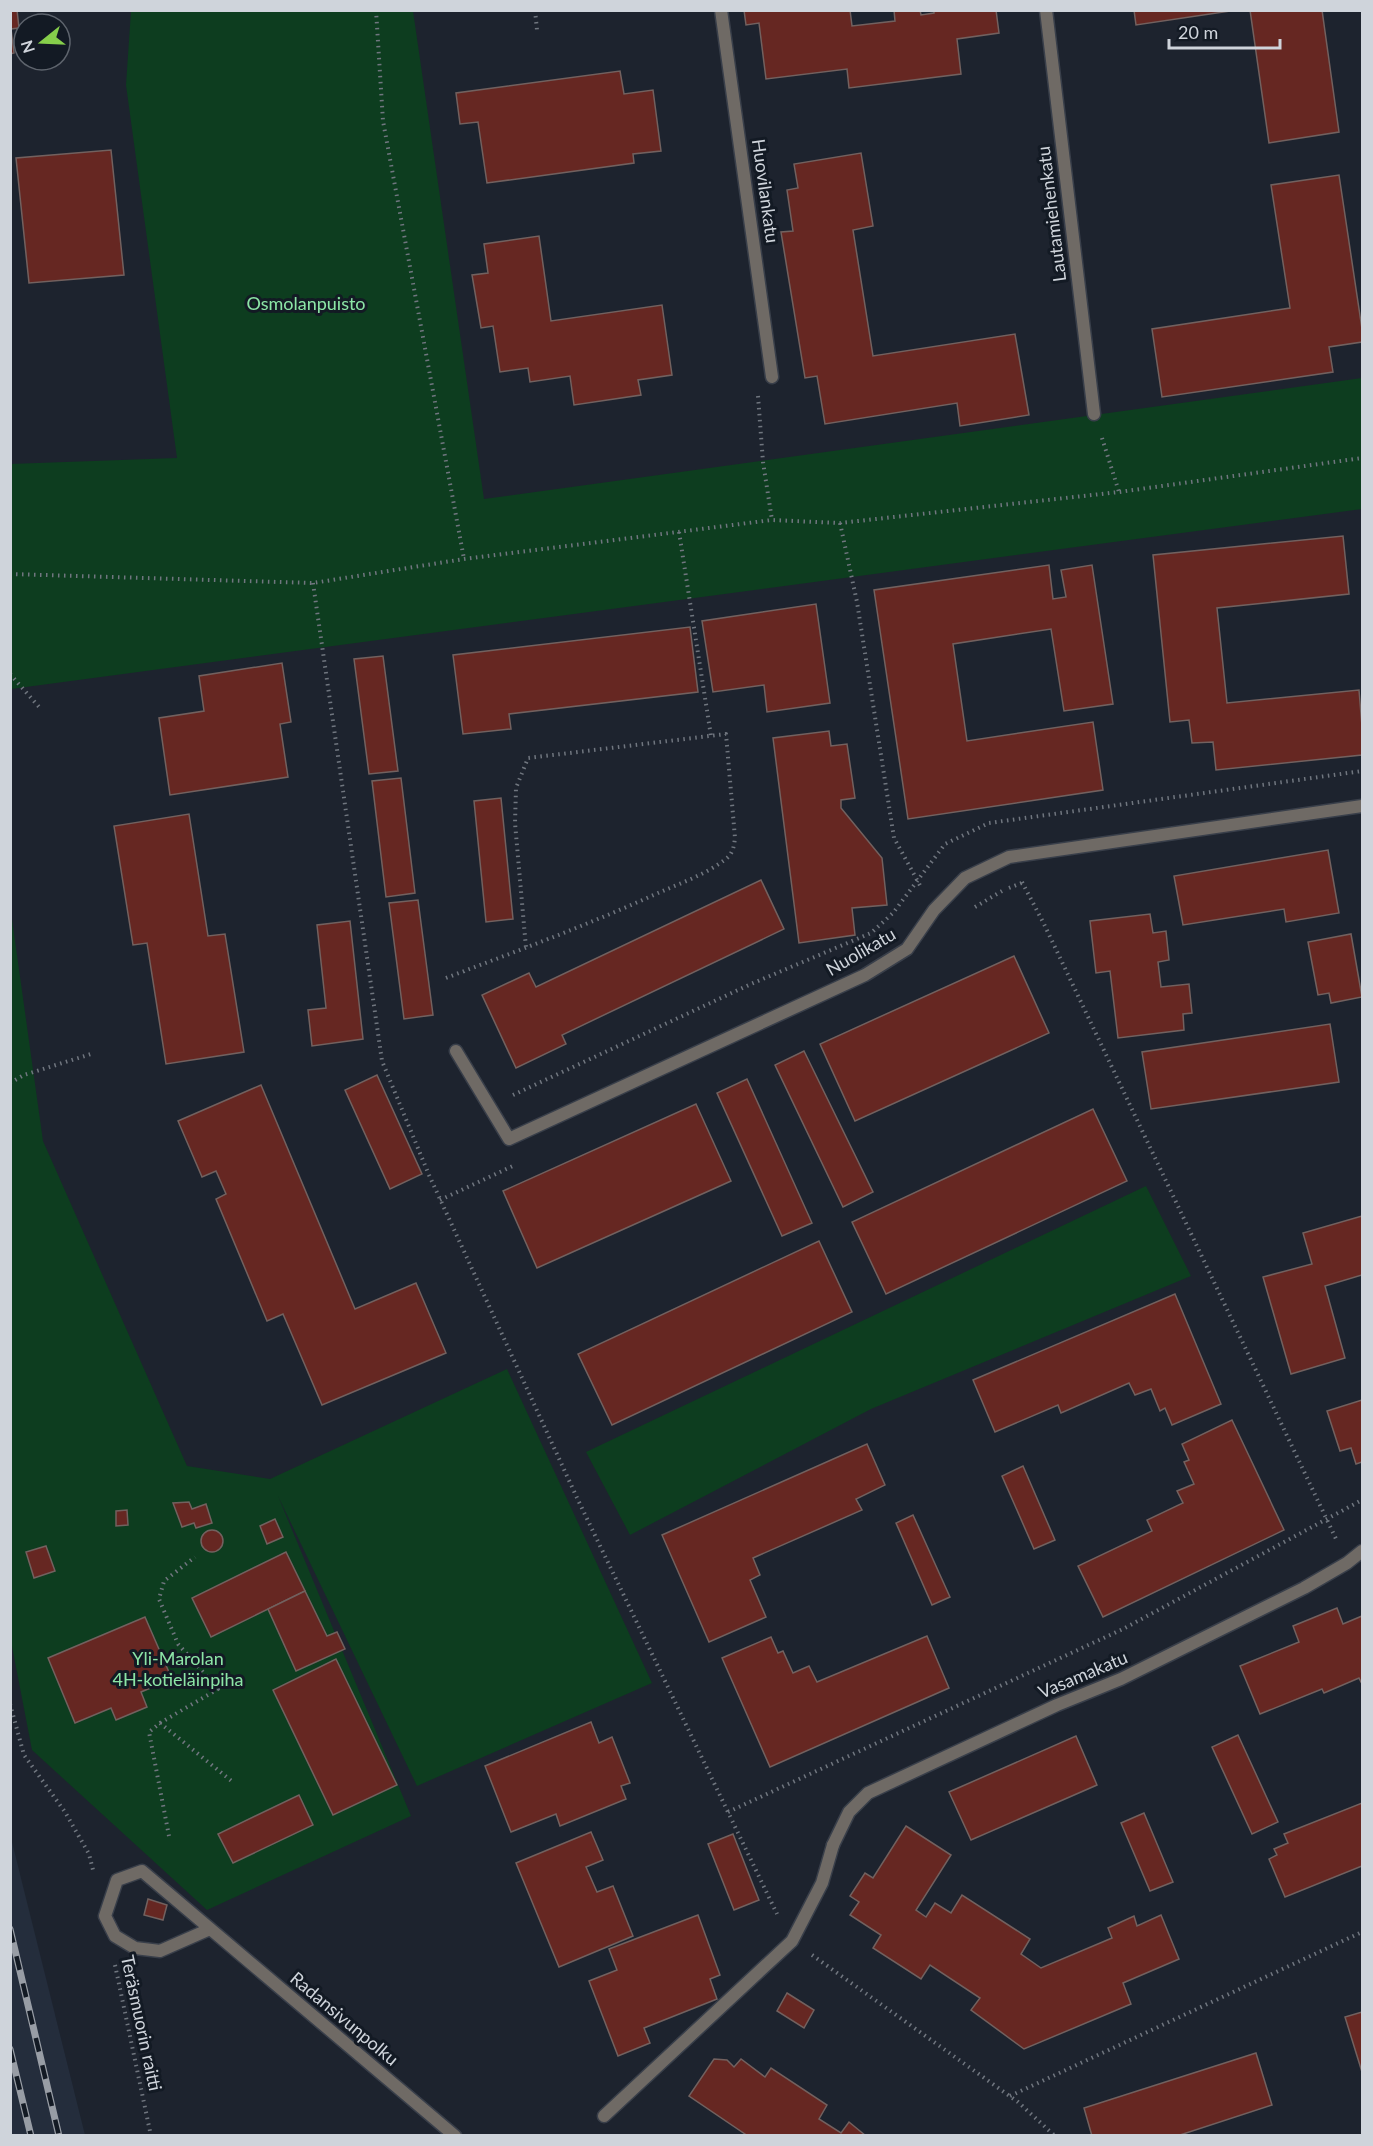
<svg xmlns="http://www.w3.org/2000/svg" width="1373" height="2146" font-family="Lato,sans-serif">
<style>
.built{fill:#242d3c}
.green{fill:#0d3d1f}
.building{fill:#662722;stroke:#72615f;stroke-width:1.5}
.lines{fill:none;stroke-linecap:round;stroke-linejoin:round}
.service-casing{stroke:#393f4a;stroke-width:15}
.minor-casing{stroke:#393f4a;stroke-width:15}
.path{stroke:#70767f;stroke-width:4;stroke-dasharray:1.5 4.5;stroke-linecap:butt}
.service{stroke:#6f6a65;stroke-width:12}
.minor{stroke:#6f6a65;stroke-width:12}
.rail-casing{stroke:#989da5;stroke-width:7}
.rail{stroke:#131a24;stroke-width:4.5;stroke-dasharray:14;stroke-linecap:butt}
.labels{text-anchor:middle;stroke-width:6;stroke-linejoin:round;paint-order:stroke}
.street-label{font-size:18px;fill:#cfd4db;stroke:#131a24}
.park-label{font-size:18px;fill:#8ce5a6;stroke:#131a24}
</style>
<rect width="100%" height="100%" fill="#1d232e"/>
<path class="built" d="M11,1838L85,2135H11Z"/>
<g class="green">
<path d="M131,11H413L484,499L1362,378V509L11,689L10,464L177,458L126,85Z"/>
<path d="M10,905L43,1141L187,1466L270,1479L507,1369L652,1683L417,1786L278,1496L411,1816L207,1910L32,1750L10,1636Z"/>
<path d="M1146,1186L1191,1276L871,1409L630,1535L586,1452Z"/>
</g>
<g class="building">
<path d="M10,10H17L19,28L11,29L14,53L10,54Z"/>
<path d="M744,10H850L852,26L895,21L894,10H920L921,15L934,13V10H996L999,33L957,39L961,74L849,88L847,69L766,79L759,23L746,25Z"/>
<path d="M1134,10H1237L1136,25Z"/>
<path d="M1250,10H1322L1339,132L1269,143Z"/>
<path d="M620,71L624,94L653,90L661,151L633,154L634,163L487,183L478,122L460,124L456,93Z"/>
<path d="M111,150L124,275L29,283L16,158Z"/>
<path d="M861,153L873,226L853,230L873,356L1015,334L1029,415L960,426L957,403L825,424L817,376L805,378L781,232L793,231L787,190L798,188L794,164Z"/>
<path d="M1339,175L1362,329V342L1329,347L1333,372L1162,397L1152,329L1290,308L1271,185Z"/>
<path d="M539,236L551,321L662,305L672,375L638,380L641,395L574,405L570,376L530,382L528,368L500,372L493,326L481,328L472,275L488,273L484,244Z"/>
<path d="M1343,536L1349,594L1217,608L1227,703L1359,690L1362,726V755L1216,770L1213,742L1192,743L1189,720L1170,722L1153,555Z"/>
<path d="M1049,565L1053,599L1066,597L1061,570L1092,565L1113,704L1064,711L1051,629L953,644L967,741L1093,722L1103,790L908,819L874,590Z"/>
<path d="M816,604L830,703L767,712L764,685L713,692L702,621Z"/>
<path d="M690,627L698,692L509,714L511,729L463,734L453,655Z"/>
<path d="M383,656L398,771L369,774L354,659Z"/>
<path d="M282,663L291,722L280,724L288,777L170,795L159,718L204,711L199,676Z"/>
<path d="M829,731L831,746L847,744L855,798L841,800V808L882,858L887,905L852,908L855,935L799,943L773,738Z"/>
<path d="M401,778L415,893L386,897L372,781Z"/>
<path d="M501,798L513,919L486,922L474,801Z"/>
<path d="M189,814L208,936L225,934L244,1052L166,1064L147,943L133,945L114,826Z"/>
<path d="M1328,850L1339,913L1286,922L1284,909L1183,925L1174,876Z"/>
<path d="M761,880L784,929L562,1035L566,1044L516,1068L482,995L529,973L536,987Z"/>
<path d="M418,900L433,1015L404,1019L389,903Z"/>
<path d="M1150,914L1153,933L1166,931L1169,960L1158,962L1161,987L1189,984L1192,1013L1183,1014L1184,1030L1118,1038L1110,971L1096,973L1090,921Z"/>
<path d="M350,921L363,1039L312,1046L308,1010L326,1008L317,925Z"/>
<path d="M1351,934L1362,997L1331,1003L1329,993L1318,995L1308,942Z"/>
<path d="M1014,956L1049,1033L855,1121L820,1044Z"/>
<path d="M1330,1024L1339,1082L1151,1109L1142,1052Z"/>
<path d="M804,1051L873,1192L843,1207L775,1065Z"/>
<path d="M377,1075L422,1174L390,1189L345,1090Z"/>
<path d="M747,1079L812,1223L782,1236L717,1093Z"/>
<path d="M261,1085L355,1309L416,1283L446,1353L322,1405L283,1314L267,1321L216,1199L226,1194L216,1171L202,1177L178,1121Z"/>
<path d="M696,1104L731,1181L537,1268L503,1191Z"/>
<path d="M1093,1109L1127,1181L886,1294L852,1222Z"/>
<path d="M1362,1216V1275L1325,1286L1345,1358L1291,1374L1263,1277L1312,1264L1303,1233Z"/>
<path d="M819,1241L852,1312L612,1425L578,1354Z"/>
<path d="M1175,1294L1221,1404L1172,1425L1165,1408L1160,1411L1151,1389L1135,1395L1129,1383L1061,1413L1058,1405L995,1432L973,1380Z"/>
<path d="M1362,1400V1462L1356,1464L1351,1448L1340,1451L1327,1411Z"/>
<path d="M1232,1420L1284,1530L1103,1617L1078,1566L1152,1531L1147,1520L1183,1503L1177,1491L1194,1484L1184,1462L1189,1460L1182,1444Z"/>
<path d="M867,1444L885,1485L856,1499L862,1510L753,1558L760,1575L750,1580L766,1617L709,1642L662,1535Z"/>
<path d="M1023,1466L1055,1540L1034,1549L1002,1476Z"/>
<path d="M189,1502L192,1509L206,1504L212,1523L196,1528L194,1523L182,1527L173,1503Z"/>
<path d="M127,1510L128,1525L116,1526V1511Z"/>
<path d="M913,1515L950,1597L932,1605L896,1523Z"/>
<path d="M275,1519L283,1537L267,1544L260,1526Z"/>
<circle cx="212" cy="1541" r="11"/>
<path d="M46,1546L55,1571L34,1578L26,1552Z"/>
<path d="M286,1552L305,1591L211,1637L192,1598Z"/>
<path d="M305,1591L327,1636L337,1632L345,1649L296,1671L268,1609Z"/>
<path d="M1337,1608L1343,1624L1362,1616V1681L1361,1682L1359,1678L1324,1693L1322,1689L1260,1714L1240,1666L1299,1642L1293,1626Z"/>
<path d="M145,1617L172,1679L141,1692L147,1707L116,1720L111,1708L75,1723L48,1658Z"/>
<path d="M927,1636L949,1688L770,1767L722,1658L771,1637L778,1653L783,1651L793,1673L809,1666L817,1682Z"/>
<path d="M336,1659L397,1785L333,1815L273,1690Z"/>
<path d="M591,1722L599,1743L612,1737L630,1783L621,1786L626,1799L560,1826L556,1814L511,1832L485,1766Z"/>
<path d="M1238,1735L1278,1822L1252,1834L1212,1747Z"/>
<path d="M1076,1736L1097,1785L971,1840L949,1792Z"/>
<path d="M299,1795L313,1825L233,1863L218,1834Z"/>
<path d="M1362,1803V1866L1285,1897L1269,1859L1277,1855L1274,1849L1288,1843L1284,1834Z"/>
<path d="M1144,1813L1173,1882L1150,1891L1121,1823Z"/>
<path d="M906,1826L951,1855L916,1910L926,1917L935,1903L951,1913L962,1895L1030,1939L1021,1954L1041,1968L1112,1938L1108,1928L1134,1916L1137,1926L1161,1915L1179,1959L1123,1983L1131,2004L1024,2049L971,2010L980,1998L930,1965L921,1979L873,1948L881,1935L850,1915L859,1902L850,1896L865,1873L873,1878Z"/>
<path d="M591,1832L603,1860L586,1867L597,1892L613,1886L633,1936L559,1967L516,1863Z"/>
<path d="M733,1834L759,1900L734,1910L708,1844Z"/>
<path d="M148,1899L167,1905L163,1920L144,1915Z"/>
<path d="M698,1915L720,1975L710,1979L717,1999L644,2028L650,2043L618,2056L589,1981L617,1970L609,1949Z"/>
<path d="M787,1993L814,2010L804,2028L777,2011Z"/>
<path d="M1362,2012V2072L1345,2017Z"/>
<path d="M1256,2053L1272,2105L1177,2136H1092L1084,2108Z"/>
<path d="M714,2059L727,2060L734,2067L741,2059L765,2077L771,2068L827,2105L819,2119L841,2133L849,2122L866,2136H748L689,2096Z"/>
</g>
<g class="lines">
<defs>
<g id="service">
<path d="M210,1929L160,1951L135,1948L115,1936L105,1916L117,1880L142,1871L455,2136"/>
<path d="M604,2116L792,1941L822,1883L833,1845"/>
</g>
<g id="minor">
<path d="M721,10L772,377"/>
<path d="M1046,10L1094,414"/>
<path d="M456,1051L509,1139L865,975L907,949L934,910L965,878L1009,857L1362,806"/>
<path d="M833,1845L849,1812L868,1793L1057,1705L1121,1679L1304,1588L1347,1563L1362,1551"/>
</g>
</defs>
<use href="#service" class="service-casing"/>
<use href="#minor" class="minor-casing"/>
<g class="path">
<path d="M376,10L383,121L464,559"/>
<path d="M535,10L537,30"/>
<path d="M758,396L763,462L772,520"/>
<path d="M1102,438L1119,492"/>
<path d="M840,523L857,602L894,838L922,889"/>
<path d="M679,532L711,736"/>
<path d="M10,574L313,583L464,559L772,520L840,523L1119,492L1362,458"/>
<path d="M313,583L382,1061L429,1175L578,1500L777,1914"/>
<path d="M10,674L40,708"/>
<path d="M1022,882L1043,922L1337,1541"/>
<path d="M1009,888L1024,882"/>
<path d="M975,907L1002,891"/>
<path d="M446,978C517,951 588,925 658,893C681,883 707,874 727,858C733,853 734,846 735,838L726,734L528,758L516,788L515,823L526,948"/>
<path d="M10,1083L24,1075L91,1054"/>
<path d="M513,1095L751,984L871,933L893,913L945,844L989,823L1362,771"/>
<path d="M440,1200L515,1165"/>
<path d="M10,1704L24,1755L65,1812L89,1854L93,1870"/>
<path d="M160,1723L218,1689L178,1644L159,1599L164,1581L195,1557"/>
<path d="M728,1812L1123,1629L1362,1500"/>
<path d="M169,1836L149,1732L160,1723L234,1783"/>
<path d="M812,1955L1018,2102L1055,2136"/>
<path d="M115,1965L151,2136"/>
<path d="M1010,2096L1362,1932"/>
</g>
<use href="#service" class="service"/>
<use href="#minor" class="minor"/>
<defs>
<g id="rail">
<path d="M10,1929L59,2136"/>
<path d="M10,2049L31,2136"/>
</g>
</defs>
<use href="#rail" class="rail-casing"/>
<use href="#rail" class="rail"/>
</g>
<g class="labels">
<g class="street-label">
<text transform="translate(765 191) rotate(82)" y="6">Huovilankatu</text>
<text transform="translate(1052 214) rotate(-97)" y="6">Lautamiehenkatu</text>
<text transform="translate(861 952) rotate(-30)" y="6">Nuolikatu</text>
<text transform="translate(1083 1675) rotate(-23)" y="6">Vasamakatu</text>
<text transform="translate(344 2019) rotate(40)" y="6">Radansivunpolku</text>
<text transform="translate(141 2023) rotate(78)" y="6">Teräsmuorin raitti</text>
</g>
<g class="park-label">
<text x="306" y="310">Osmolanpuisto</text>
<text x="178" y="1665">Yli-Marolan<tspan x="178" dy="21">4H-kotieläinpiha</tspan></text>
</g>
</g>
<rect width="1373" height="2146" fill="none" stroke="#cfd4db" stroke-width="24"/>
<g transform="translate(42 42) rotate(252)"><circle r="28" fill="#131a24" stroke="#5e646d" stroke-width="1.5"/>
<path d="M0-4.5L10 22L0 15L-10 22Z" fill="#86cf4b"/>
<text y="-9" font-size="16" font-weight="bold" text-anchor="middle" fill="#cfd4db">N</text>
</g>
<path d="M1169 39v9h111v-9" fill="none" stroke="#cfd4db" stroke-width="3"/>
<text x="1178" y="39" font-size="18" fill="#cfd4db" stroke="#131a24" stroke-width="4.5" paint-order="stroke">20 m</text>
</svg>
